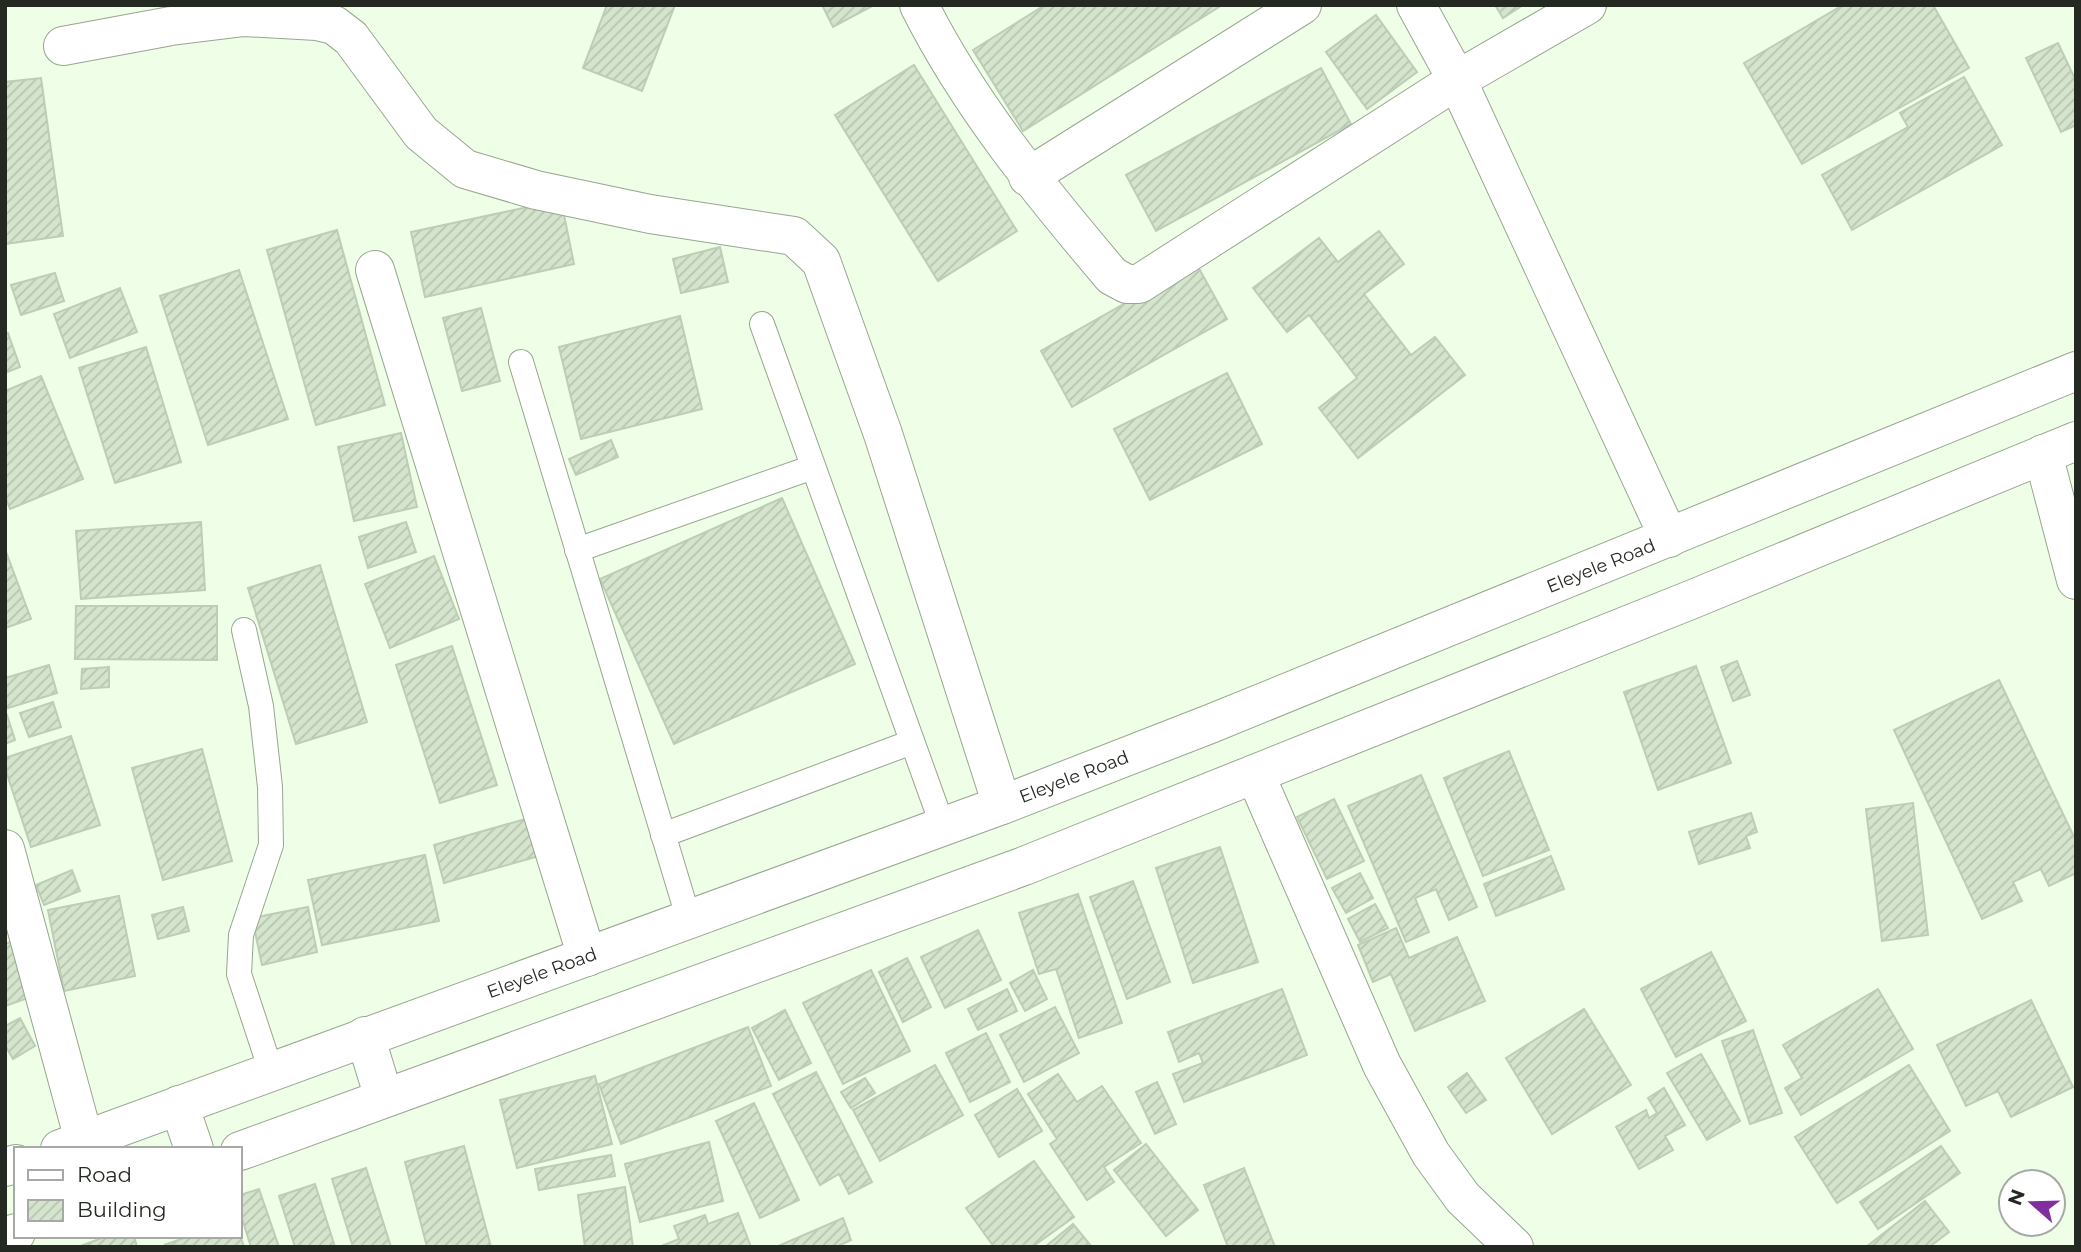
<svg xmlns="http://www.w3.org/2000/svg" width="2081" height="1252" font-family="Montserrat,sans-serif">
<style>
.building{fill:url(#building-hatch);stroke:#becdb6;stroke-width:2}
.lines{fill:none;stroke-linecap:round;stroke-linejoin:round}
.service-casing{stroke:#98a690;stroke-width:26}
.minor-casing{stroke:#98a690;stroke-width:40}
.primary-casing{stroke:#98a690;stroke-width:40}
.service{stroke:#fff;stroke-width:24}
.minor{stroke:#fff;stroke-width:38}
.primary{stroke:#fff;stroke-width:38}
.labels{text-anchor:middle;stroke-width:5;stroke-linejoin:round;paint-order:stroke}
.street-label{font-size:18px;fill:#242921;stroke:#fff}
</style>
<defs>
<pattern id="building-hatch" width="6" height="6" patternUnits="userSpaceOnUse" patternTransform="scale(1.75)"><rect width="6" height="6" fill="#d5e4cd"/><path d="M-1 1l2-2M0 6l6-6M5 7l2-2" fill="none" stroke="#b7c4b0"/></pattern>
</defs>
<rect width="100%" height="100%" fill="#effee7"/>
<g class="building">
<path d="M607,5H675L642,91L583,68Z"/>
<path d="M822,5H874L833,27Z"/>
<path d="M1045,5H1222L1023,131L973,50Z"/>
<path d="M1495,5H1523L1503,18Z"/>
<path d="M1843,5H1933L1969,68L1802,164L1744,63Z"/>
<path d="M1376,15L1417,72L1367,109L1326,52Z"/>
<path d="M2058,43L2076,81V125L2061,132L2026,58Z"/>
<path d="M914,65L1017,231L938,281L835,115Z"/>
<path d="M1321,68L1351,124L1156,231L1126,175Z"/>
<path d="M1964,77L2002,145L1852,230L1822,175L1908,127L1900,113Z"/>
<path d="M41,78L63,236L5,244V82Z"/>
<path d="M561,200L574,264L425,297L411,232Z"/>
<path d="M337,230L385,405L316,425L267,250Z"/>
<path d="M1379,231L1404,264L1364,294L1411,355L1435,337L1465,375L1358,458L1319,408L1357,378L1309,315L1287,332L1253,288L1319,238L1338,262Z"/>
<path d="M720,247L728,282L681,293L673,259Z"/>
<path d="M1196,263L1227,319L1072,407L1041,351Z"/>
<path d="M239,270L288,419L208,445L160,296Z"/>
<path d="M55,273L64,301L21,315L11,285Z"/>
<path d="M120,288L137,332L70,358L54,314Z"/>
<path d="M481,308L500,381L462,391L443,318Z"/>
<path d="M680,316L702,409L581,439L559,347Z"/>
<path d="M8,333L20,367L5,373V334Z"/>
<path d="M146,347L181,462L115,483L79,368Z"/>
<path d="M1227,373L1262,444L1150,500L1114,429Z"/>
<path d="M41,376L83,479L10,509L5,496V391Z"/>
<path d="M401,433L417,507L354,521L338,447Z"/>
<path d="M611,440L618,457L576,475L569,459Z"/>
<path d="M782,498L855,664L674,744L600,579Z"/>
<path d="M201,522L205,590L81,599L76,531Z"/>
<path d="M406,522L416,552L368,568L359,537Z"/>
<path d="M5,549L31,619L5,628Z"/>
<path d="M434,556L459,619L390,648L365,584Z"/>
<path d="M320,565L367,722L296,744L248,588Z"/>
<path d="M76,606H217V660L75,659Z"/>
<path d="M452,646L497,785L440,803L396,665Z"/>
<path d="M1737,661L1750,695L1733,701L1721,667Z"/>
<path d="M49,665L57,693L5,709V678Z"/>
<path d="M1696,666L1731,763L1658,790L1624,692Z"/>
<path d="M109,667V687L81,689L82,669Z"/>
<path d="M1999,680L2076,841V873L2049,886L2041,869L2013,882L2022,901L1982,919L1894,730Z"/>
<path d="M53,702L61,727L29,737L20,713Z"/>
<path d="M7,715L15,740L5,744V716Z"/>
<path d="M71,736L100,825L31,847L5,768V758Z"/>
<path d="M202,749L232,861L163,880L132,768Z"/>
<path d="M1509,751L1549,850L1483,876L1444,778Z"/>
<path d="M1421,775L1477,907L1449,920L1436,889L1415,898L1429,932L1406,942L1348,806Z"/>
<path d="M1334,799L1364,861L1327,879L1297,817Z"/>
<path d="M1913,803L1928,935L1882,941L1866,809Z"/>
<path d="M1751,813L1757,832L1746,836L1750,848L1699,864L1689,832Z"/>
<path d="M529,818L539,856L444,883L434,845Z"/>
<path d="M1220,847L1258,962L1193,983L1156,868Z"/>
<path d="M425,855L439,921L322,945L308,880Z"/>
<path d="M1551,856L1564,889L1496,916L1484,884Z"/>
<path d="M72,870L80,891L44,905L36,885Z"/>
<path d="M1360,873L1373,898L1346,913L1332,888Z"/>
<path d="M1133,881L1170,982L1127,999L1090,897Z"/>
<path d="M1078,894L1122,1023L1079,1038L1056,969L1039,974L1019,913Z"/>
<path d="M119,896L135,976L64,991L48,910Z"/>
<path d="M1375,904L1388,928L1360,942L1348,919Z"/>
<path d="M183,907L189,931L158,939L152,915Z"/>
<path d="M308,907L317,952L262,965L252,918Z"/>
<path d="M1396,928L1409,958L1457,937L1485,1001L1415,1031L1391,974L1373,982L1358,945Z"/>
<path d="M978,930L1001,980L945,1008L921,957Z"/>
<path d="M10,942L31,997L5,1006V944Z"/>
<path d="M1711,952L1746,1021L1676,1057L1641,989Z"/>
<path d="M907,958L931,1007L903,1022L879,972Z"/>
<path d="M871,970L910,1051L843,1084L803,1003Z"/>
<path d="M1033,970L1047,999L1025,1011L1010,983Z"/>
<path d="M1007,989L1017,1011L978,1030L968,1009Z"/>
<path d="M1282,989L1307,1055L1184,1102L1173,1074L1203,1063L1199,1053L1179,1062L1168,1032Z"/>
<path d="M1878,989L1913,1049L1801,1115L1785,1088L1802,1078L1783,1045Z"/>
<path d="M2031,1000L2073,1087L2011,1117L1998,1091L1966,1106L1937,1045Z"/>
<path d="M1055,1007L1079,1053L1024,1082L1000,1035Z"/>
<path d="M1584,1009L1631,1085L1552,1134L1506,1058Z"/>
<path d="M785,1010L811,1063L779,1080L752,1028Z"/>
<path d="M20,1018L35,1046L13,1059L5,1045V1026Z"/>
<path d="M748,1027L771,1086L621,1144L599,1084Z"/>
<path d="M1753,1030L1782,1113L1750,1124L1722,1041Z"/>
<path d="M986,1033L1010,1082L970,1102L946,1053Z"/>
<path d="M1701,1054L1740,1121L1707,1140L1667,1073Z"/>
<path d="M935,1065L963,1115L880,1161L853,1110Z"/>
<path d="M1909,1065L1950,1131L1837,1203L1795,1137Z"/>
<path d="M816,1072L872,1182L849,1194L839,1174L820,1185L773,1094Z"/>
<path d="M1467,1073L1486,1100L1466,1113L1448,1087Z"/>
<path d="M1058,1074L1077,1102L1102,1086L1141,1143L1104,1167L1114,1182L1087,1200L1050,1144L1057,1139L1028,1094Z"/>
<path d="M595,1076L612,1144L517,1168L500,1100Z"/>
<path d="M865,1078L875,1093L851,1108L841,1092Z"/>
<path d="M1157,1082L1176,1124L1155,1134L1136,1092Z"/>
<path d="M1664,1088L1685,1125L1665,1136L1673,1150L1639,1169L1616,1127L1646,1110L1649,1118L1657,1113L1648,1098Z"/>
<path d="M1017,1089L1042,1131L999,1157L975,1115Z"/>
<path d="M754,1103L799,1200L760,1218L716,1121Z"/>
<path d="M709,1142L723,1201L640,1222L625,1164Z"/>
<path d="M1146,1144L1198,1210L1166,1236L1114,1170Z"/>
<path d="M464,1146L491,1247H427L405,1162Z"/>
<path d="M1941,1146L1960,1173L1878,1229L1860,1202Z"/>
<path d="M611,1155L615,1176L539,1190L535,1169Z"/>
<path d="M1034,1161L1074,1217L1032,1247H994L966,1208Z"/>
<path d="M366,1168L391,1247H353L332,1179Z"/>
<path d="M1244,1168L1275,1247H1228L1204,1185Z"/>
<path d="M315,1184L335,1247H295L279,1196Z"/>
<path d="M625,1187L633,1247H585L578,1195Z"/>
<path d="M259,1189L279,1247H251L240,1212V1195Z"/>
<path d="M1925,1201L1949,1232L1929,1247H1866Z"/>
<path d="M738,1213L751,1247H659L679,1239L674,1226L705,1215L708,1224Z"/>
<path d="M843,1218L851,1240L836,1247H776Z"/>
<path d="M1073,1224L1092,1247H1045Z"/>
<path d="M240,1235L244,1247L164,1245L190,1236Z"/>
<path d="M107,1236H134L137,1247H78Z"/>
</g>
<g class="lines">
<defs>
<g id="service">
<path d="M762,324L943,827"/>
<path d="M521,362L689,920"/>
<path d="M577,550L813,467"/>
<path d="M244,630L261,706L270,787L271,845L241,935L239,974L271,1071"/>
<path d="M663,835L912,742"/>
</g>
<g id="minor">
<path d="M919,5C969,105 1040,191 1112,276L1127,284H1139L1457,80L1587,5"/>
<path d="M1416,5L1457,80L1669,538"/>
<path d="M63,46L171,26L244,17L317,21L334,25L351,38L421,133L465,169L536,190L650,214L794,236L821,261L883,434L1002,805"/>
<path d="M1028,177L1302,5"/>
<path d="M375,270L587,957"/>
<path d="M2043,454L2076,580"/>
<path d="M1255,774L1382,1065L1431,1154L1463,1198L1514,1247"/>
<path d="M5,849L84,1140"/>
</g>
<g id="primary">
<path d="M365,1036L384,1098"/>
<path d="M179,1105L194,1149"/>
<path d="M60,1149L1002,805L1210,724L2076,371"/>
<path d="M240,1151L1024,866L1693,599L2076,441"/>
<path d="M5,1167L16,1164"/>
<path d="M5,1236L16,1233"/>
</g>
</defs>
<use href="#service" class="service-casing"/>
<use href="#minor" class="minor-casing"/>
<use href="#primary" class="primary-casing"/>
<use href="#service" class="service"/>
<use href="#minor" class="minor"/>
<use href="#primary" class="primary"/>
</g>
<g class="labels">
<g class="street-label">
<text transform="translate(1601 566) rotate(-22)" y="6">Eleyele Road</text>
<text transform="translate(1074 777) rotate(-21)" y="6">Eleyele Road</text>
<text transform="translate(542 973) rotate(-20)" y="6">Eleyele Road</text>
</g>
</g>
<rect width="2081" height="1252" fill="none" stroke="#242921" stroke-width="14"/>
<rect x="14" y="1147" width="228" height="91" fill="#ffffff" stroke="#a7a9a6" stroke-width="2"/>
<rect x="28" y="1170" width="35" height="10" fill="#ffffff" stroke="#a7a9a6" stroke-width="2"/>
<text x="77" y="1182" font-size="21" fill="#242921">Road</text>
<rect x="28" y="1200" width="35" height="21" fill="url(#building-hatch)" stroke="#a7a9a6" stroke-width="2"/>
<text x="77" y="1217" font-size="21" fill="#242921">Building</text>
<g transform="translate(2032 1203) rotate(290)"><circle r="33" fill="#ffffff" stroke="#a7a9a6" stroke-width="2"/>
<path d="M0-5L12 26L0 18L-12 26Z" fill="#7f2f9f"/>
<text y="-10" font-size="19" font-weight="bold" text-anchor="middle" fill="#242921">N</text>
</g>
</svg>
